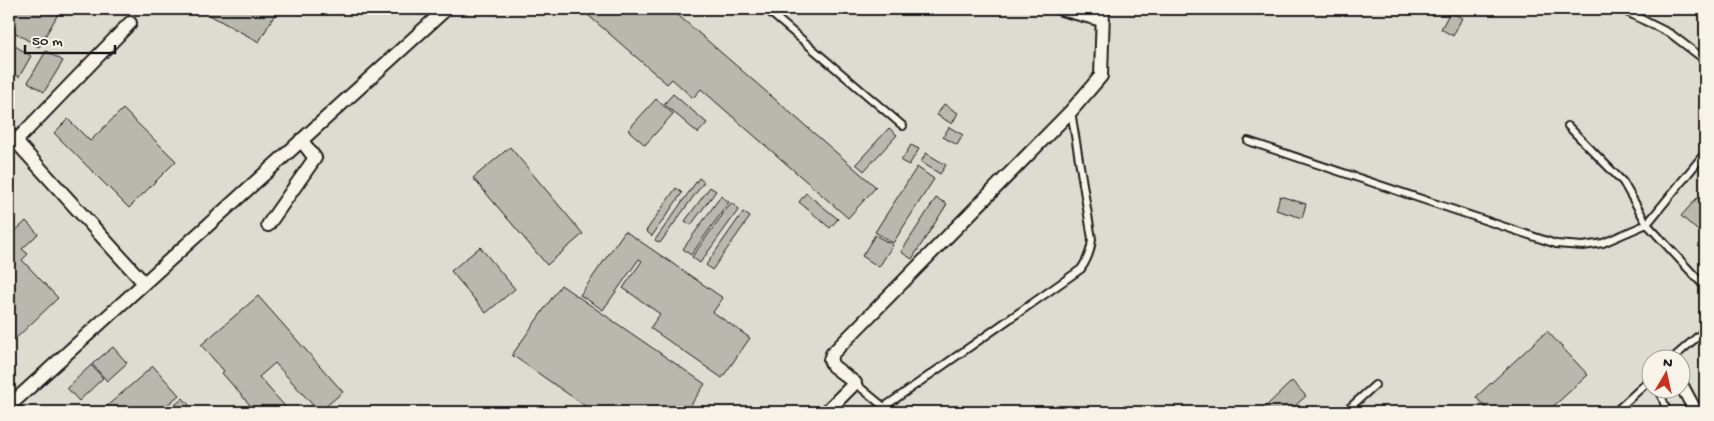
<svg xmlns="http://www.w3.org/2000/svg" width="1714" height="421" font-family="'Gochi Hand',sans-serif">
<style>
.built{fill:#dedbd1;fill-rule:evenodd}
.building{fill:#bab7af;stroke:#1c1c1c}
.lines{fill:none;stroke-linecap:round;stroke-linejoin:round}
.lane-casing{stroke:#1c1c1c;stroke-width:10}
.street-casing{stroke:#1c1c1c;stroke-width:16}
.lane{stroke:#f7f3e8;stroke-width:6}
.street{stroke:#f7f3e8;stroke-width:12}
</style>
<rect width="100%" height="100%" fill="#eeeae0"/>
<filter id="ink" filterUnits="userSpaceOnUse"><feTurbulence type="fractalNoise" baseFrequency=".02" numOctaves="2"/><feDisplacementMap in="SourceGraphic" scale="10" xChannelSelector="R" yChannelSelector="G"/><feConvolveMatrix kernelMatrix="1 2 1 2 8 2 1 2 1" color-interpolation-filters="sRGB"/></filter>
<g filter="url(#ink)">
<path class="built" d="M9,9H1705V412H9ZM1652,358H1682V388H1652Z"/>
<g class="building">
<path d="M9,9H61L39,47L9,29Z"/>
<path d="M203,9H278L259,42L202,11Z"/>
<path d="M581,9H671L876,187L848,218L701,89L693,98L672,79L667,84Z"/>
<path d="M1450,12L1462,18L1453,36L1441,29Z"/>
<path d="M9,42L31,56L19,77L9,71Z"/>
<path d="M46,51L63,61L44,92L28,82Z"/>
<path d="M673,94L707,123L698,133L664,104Z"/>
<path d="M656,99L673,114L645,145L628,130Z"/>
<path d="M944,104L958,113L952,124L937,115Z"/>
<path d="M123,109L176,161L129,208L54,133L68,119L90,141Z"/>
<path d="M949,127L963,135L957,145L943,137Z"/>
<path d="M889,128L897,135L864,171L856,164Z"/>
<path d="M911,145L919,149L909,165L901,161Z"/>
<path d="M510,147L583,234L547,265L473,178Z"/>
<path d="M926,153L946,165L940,174L921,162Z"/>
<path d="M917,167L934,179L893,243L875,232Z"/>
<path d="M699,178L704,182L660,243L655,240Z"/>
<path d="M710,187L716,191L691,225L685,221Z"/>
<path d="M676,188L682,193L652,236L646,231Z"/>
<path d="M806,193L838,219L830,228L799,202Z"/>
<path d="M721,196L729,202L691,255L683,249Z"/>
<path d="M1280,196L1306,204L1302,218L1276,210Z"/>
<path d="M936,198L947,204L912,259L901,252Z"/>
<path d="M1697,198L1705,206V237L1681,216Z"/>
<path d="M731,203L739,209L700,263L692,257Z"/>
<path d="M743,212L750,217L712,270L706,265Z"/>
<path d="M26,221L38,234L22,249L28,254L22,260L58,298L9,345V233L11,235Z"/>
<path d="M625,231L723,298L713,312L750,338L722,378L650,328L660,314L623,288L642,261L639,259L603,310L580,295Z"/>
<path d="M875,235L893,245L879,267L862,256Z"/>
<path d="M480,247L515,289L486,313L451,271Z"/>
<path d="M561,285L705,384L686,412H594L512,355Z"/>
<path d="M258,296L343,392L319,412L275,363L259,377L290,412H256L222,373L224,371L201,345Z"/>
<path d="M1547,331L1588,375L1547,412H1490L1476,397Z"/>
<path d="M113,347L127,363L107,381L92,364Z"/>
<path d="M91,365L103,378L79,401L67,388Z"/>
<path d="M153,366L179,395L159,412H100Z"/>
<path d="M1292,381L1306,396L1288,412H1260Z"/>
<path d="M183,398L195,412H167Z"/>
</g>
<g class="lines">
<defs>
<g id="lane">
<path d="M766,9L903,126"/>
<path d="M1621,9L1671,34L1705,60"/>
<path d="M1568,126L1623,182L1647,224L1705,287"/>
<path d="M1248,141L1556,244L1583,246L1603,243L1647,224L1705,153"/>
<path d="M1673,358L1705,330"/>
<path d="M855,383L884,407L886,412"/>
<path d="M1659,388L1667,412"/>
<path d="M884,407L1081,269C1088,259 1091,251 1092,239L1071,111"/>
<path d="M1345,412L1375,385"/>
<path d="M1615,412L1652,378"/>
</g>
<g id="street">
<path d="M1061,9L1102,20"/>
<path d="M9,134L144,283"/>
<path d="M16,141L130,23"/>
<path d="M268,225L315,158L301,140"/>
<path d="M1682,386L1696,412"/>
<path d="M9,406L446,9"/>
<path d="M826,412L855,383L833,366L830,360L832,354L1071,111L1101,76L1103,9"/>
</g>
</defs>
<use href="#lane" class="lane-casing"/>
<use href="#street" class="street-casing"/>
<use href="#lane" class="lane"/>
<use href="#street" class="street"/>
</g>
</g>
<rect width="1714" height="421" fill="none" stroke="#f7f3e8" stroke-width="30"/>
<rect x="15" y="15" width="1684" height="391" fill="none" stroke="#1c1c1c" stroke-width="2" filter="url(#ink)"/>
<g transform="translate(1666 374) rotate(9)"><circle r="24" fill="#f7f3e8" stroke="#9f9d96"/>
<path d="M0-4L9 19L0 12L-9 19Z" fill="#c8321e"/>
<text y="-8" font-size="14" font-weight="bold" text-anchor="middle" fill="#1c1c1c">N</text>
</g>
<path d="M25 45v8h90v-8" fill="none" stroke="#1c1c1c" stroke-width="2.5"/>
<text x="32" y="45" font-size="15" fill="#1c1c1c" stroke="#f7f3e8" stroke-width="4" paint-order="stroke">50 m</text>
</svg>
